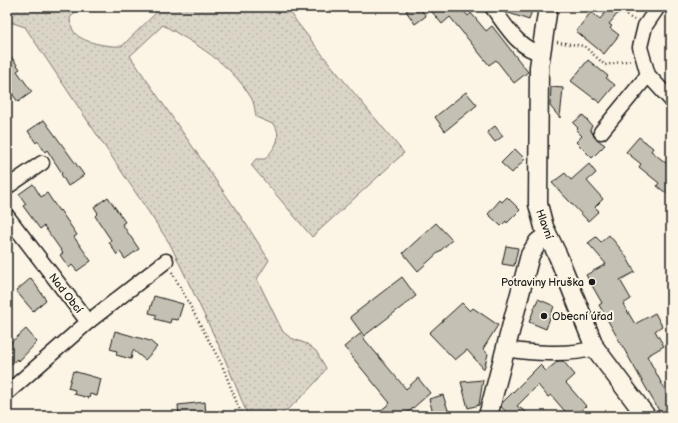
<svg xmlns="http://www.w3.org/2000/svg" width="678" height="423" font-family="'Balsamiq Sans',sans-serif">
<style>
.grass{fill:url(#grass-dots);stroke:#7c7872}
.building{fill:#c4c0b3;stroke:#1c1c1c}
.lines{fill:none;stroke-linecap:round;stroke-linejoin:round}
.minor-casing{stroke:#1c1c1c;stroke-width:17}
.tertiary-casing{stroke:#1c1c1c;stroke-width:21}
.path{stroke:#1c1c1c;stroke-width:2.5;stroke-dasharray:1 3;stroke-linecap:butt}
.minor{stroke:#fcf5e5;stroke-width:14}
.tertiary{stroke:#fcf5e5;stroke-width:18}
.poi-dot{fill:#1c1c1c;stroke:#fcf5e5;stroke-width:1.5}
.labels{text-anchor:middle;stroke-width:4;stroke-linejoin:round;paint-order:stroke}
.street-label{font-size:11px;fill:#1c1c1c;stroke:#fcf5e5}
.poi-label{font-size:11px;fill:#1c1c1c;stroke:#fcf5e5;text-anchor:end}
</style>
<defs>
<pattern id="grass-dots" width="8" height="8" patternUnits="userSpaceOnUse"><rect width="8" height="8" fill="#dbd5c8"/><path d="M2 2h.1M6 6h.1" fill="none" stroke="#bbb6ab" stroke-width="1.8" stroke-linecap="round"/></pattern>
</defs>
<rect width="100%" height="100%" fill="#fcf5e5"/>
<filter id="ink" filterUnits="userSpaceOnUse"><feTurbulence type="fractalNoise" baseFrequency=".025" numOctaves="2"/><feDisplacementMap in="SourceGraphic" scale="8" xChannelSelector="R" yChannelSelector="G"/><feConvolveMatrix kernelMatrix="1 2 1 2 8 2 1 2 1" color-interpolation-filters="sRGB"/></filter>
<g filter="url(#ink)">
<path class="grass" d="M7,7H80L70,18C70,22 71,26 73,30C79,43 110,47 122,46L162,7H288L296,21L325,58L404,153L312,237L251,165L256,159H265C275,147 282,140 275,125L256,117C255,110 254,101 250,96C230,63 196,44 163,25L130,56L248,227L269,260L257,279L283,332L291,338L307,344L316,351L326,368C322,378 287,413 277,416C269,418 257,416 248,416L222,352L170,244L25,27L7,21Z"/>
<g class="building">
<path d="M412,7H419L426,16L415,24L406,11Z"/>
<path d="M428,7H462L461,8L468,16L471,13L486,31L492,26L528,72L514,83L496,60L489,65L450,17L442,24Z"/>
<path d="M503,7H533L529,20L506,12Z"/>
<path d="M610,7H623L609,24L612,26L610,28L619,35L604,54L576,31L591,12L600,19Z"/>
<path d="M7,51L20,69L17,71L32,92L18,102L11,92L7,95Z"/>
<path d="M588,60L608,76L606,78L615,85L600,103L571,81Z"/>
<path d="M551,87L563,88L560,118L550,106Z"/>
<path d="M466,92L477,105L445,131L435,117Z"/>
<path d="M583,115L592,126L590,129L595,138L605,145L592,158L576,142L582,136L576,130L578,128L573,123Z"/>
<path d="M44,120L84,175L68,186L61,174L62,173L47,150L45,152L38,141L36,143L28,131Z"/>
<path d="M495,126L503,136L495,142L487,132Z"/>
<path d="M639,137L653,148L651,151L671,167V197L657,186L659,183L639,167L641,164L626,152Z"/>
<path d="M515,149L525,159L512,173L501,163Z"/>
<path d="M589,164L596,173L587,181L603,199L595,207L599,211L588,221L552,183L565,173L571,180Z"/>
<path d="M33,184L41,197L47,193L59,211L60,210L77,235L74,237L91,261L77,271L72,265L69,268L60,255L63,253L44,226L40,229L23,206L26,204L19,194Z"/>
<path d="M108,197L125,222L122,224L139,249L125,259L120,252L117,255L109,242L111,240L95,216L98,213L94,207Z"/>
<path d="M507,197L520,210L507,223L506,221L501,226L488,214L500,200L502,202Z"/>
<path d="M436,223L452,240L418,271L403,253Z"/>
<path d="M609,235L624,253L635,272L620,280L631,299L623,304L635,324L655,313L662,326L655,331L664,346L647,356L671,401V416H662L599,305L602,303L586,275L606,264L588,243L596,237L601,242Z"/>
<path d="M506,246L518,248L514,266L502,264Z"/>
<path d="M402,277L416,296L364,336L350,317Z"/>
<path d="M31,278L46,300L33,311L16,291Z"/>
<path d="M154,296L183,304L178,320L171,319L170,323L155,319L157,315L149,313Z"/>
<path d="M538,299L554,306L546,329L529,322Z"/>
<path d="M462,303L470,311L473,308L498,325L483,349L488,354L484,369L467,350L455,360L429,333Z"/>
<path d="M26,329L37,342L19,361L17,359L7,368V346Z"/>
<path d="M115,331L150,341L157,347L145,360L133,350L131,359L116,355L117,351L110,349Z"/>
<path d="M360,334L406,389L418,378L430,393L404,416H374L390,403L344,347Z"/>
<path d="M558,361H563L575,375L566,383L586,406L575,416H569L551,395L548,397L538,385L517,406L532,416H511L501,407L502,403L540,365L546,371Z"/>
<path d="M73,371L101,379L97,396L90,394L89,398L74,394L75,390L68,388Z"/>
<path d="M483,380L479,405L468,408L461,382Z"/>
<path d="M443,395L450,416H434L429,399Z"/>
<path d="M205,402L206,416H179L178,405Z"/>
</g>
<g class="lines">
<defs>
<g id="minor">
<path d="M492,7C505,24 518,49 541,53"/>
<path d="M658,7L645,26L640,47L648,75L671,100"/>
<path d="M601,132L648,75"/>
<path d="M7,187L42,163"/>
<path d="M7,216L88,322L7,393"/>
<path d="M88,322L166,261"/>
<path d="M505,349C531,353 570,356 595,348"/>
</g>
<g id="tertiary">
<path d="M548,7L539,67L538,204L544,227L558,256L595,348L646,416"/>
<path d="M488,416L530,255L538,242L547,235"/>
</g>
</defs>
<use href="#minor" class="minor-casing"/>
<use href="#tertiary" class="tertiary-casing"/>
<g class="path">
<path d="M613,7L634,20"/>
<path d="M557,42L584,46L605,65L632,60"/>
<path d="M172,272L222,365L242,416"/>
</g>
<use href="#minor" class="minor"/>
<use href="#tertiary" class="tertiary"/>
</g>
</g>
<g class="poi-dot">
<circle cx="592" cy="282" r="4"/>
<circle cx="544" cy="316" r="4"/>
</g>
<g class="labels">
<g class="street-label">
<text transform="translate(545 224) rotate(70)" y="4">Hlavní</text>
<text transform="translate(66 293) rotate(52)" y="4">Nad Obcí</text>
</g>
<g class="poi-label">
<text x="584" y="286">Potraviny Hruška</text>
<text x="552" y="320" text-anchor="start">Obecní úřad</text>
</g>
</g>
<rect width="678" height="423" fill="none" stroke="#fcf5e5" stroke-width="24"/>
<rect x="12" y="12" width="654" height="399" fill="none" stroke="#1c1c1c" stroke-width="1.5" filter="url(#ink)"/>
</svg>
